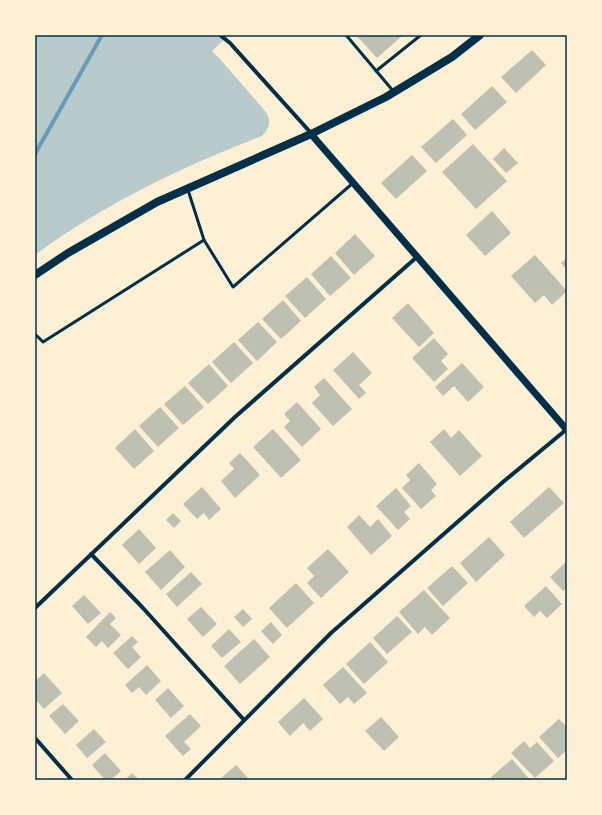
<svg xmlns="http://www.w3.org/2000/svg" width="602" height="815" font-family="'Noto Sans',sans-serif">
<style>
.green{fill:#b9caca}
.lines{fill:none;stroke-linecap:round;stroke-linejoin:round}
.stream{stroke:#669bbc;stroke-width:4}
.building{fill:#bec0b2}
.service{stroke:#003049;stroke-width:3}
.minor{stroke:#003049;stroke-width:4}
.tertiary{stroke:#003049;stroke-width:7}
.secondary{stroke:#003049;stroke-width:8}
.neatline{fill:none;stroke:#003049;stroke-width:1.5}
</style>
<rect width="100%" height="100%" fill="#fdf0d5"/>
<path class="green" d="M35,35H229L212,51L220,59L265,111C272,120 270,128 262,136C182,167 104,204 35,255Z"/>
<g class="lines">
<path class="stream" d="M35,154L102,35"/>
</g>
<g class="building">
<path d="M356,35H403L377,58Z"/>
<path d="M532,50L546,65L516,93L501,77Z"/>
<path d="M492,86L507,102L475,130L461,114Z"/>
<path d="M453,119L467,135L436,163L421,147Z"/>
<path d="M473,144L507,181L476,209L442,172Z"/>
<path d="M504,148L518,163L506,173L493,159Z"/>
<path d="M412,155L427,171L396,199L381,183Z"/>
<path d="M492,211L511,233L485,256L466,235Z"/>
<path d="M355,234L375,256L354,275L335,253Z"/>
<path d="M535,255L567,291L552,305L544,295L535,303L511,276Z"/>
<path d="M331,256L351,278L330,296L311,274Z"/>
<path d="M567,258V270L561,263Z"/>
<path d="M307,277L326,299L305,318L285,296Z"/>
<path d="M283,300L301,321L281,339L262,319Z"/>
<path d="M408,303L434,333L419,347L392,318Z"/>
<path d="M258,322L277,342L257,361L238,340Z"/>
<path d="M434,338L448,354L441,361L448,369L434,382L412,358Z"/>
<path d="M234,342L253,363L231,383L212,362Z"/>
<path d="M353,352L372,373L359,385L366,393L359,399L333,370Z"/>
<path d="M462,363L484,387L468,402L454,386L443,396L435,387Z"/>
<path d="M209,364L228,386L208,404L188,383Z"/>
<path d="M324,378L352,409L333,426L312,403L320,395L314,387Z"/>
<path d="M185,386L204,407L183,425L164,404Z"/>
<path d="M297,402L321,429L302,447L284,427L290,421L284,414Z"/>
<path d="M160,407L179,428L158,447L139,426Z"/>
<path d="M135,429L154,451L134,469L115,448Z"/>
<path d="M273,429L301,460L281,478L253,447Z"/>
<path d="M444,429L451,438L459,430L482,456L460,476L430,442Z"/>
<path d="M240,453L260,475L235,498L221,481L234,469L229,463Z"/>
<path d="M419,463L437,484L431,490L436,496L421,509L402,488L410,480L406,475Z"/>
<path d="M202,487L221,509L209,520L204,513L197,519L183,504Z"/>
<path d="M549,487L564,503L524,538L510,522Z"/>
<path d="M396,488L411,506L404,512L410,519L398,530L376,506Z"/>
<path d="M173,513L181,521L174,528L166,520Z"/>
<path d="M359,515L370,527L378,519L392,536L371,555L347,527Z"/>
<path d="M139,529L156,548L139,564L122,545Z"/>
<path d="M489,537L505,555L476,582L460,563Z"/>
<path d="M328,549L349,572L321,598L307,583L314,576L307,568Z"/>
<path d="M170,550L185,567L161,590L145,572Z"/>
<path d="M567,561V588L563,591L550,577Z"/>
<path d="M452,566L468,583L443,606L427,588Z"/>
<path d="M191,572L202,584L177,607L166,594Z"/>
<path d="M296,583L314,603L287,628L269,608Z"/>
<path d="M546,586L562,604L547,618L540,611L534,617L524,606Z"/>
<path d="M424,590L450,618L432,635L425,627L418,634L399,612Z"/>
<path d="M84,595L101,613L88,624L72,606Z"/>
<path d="M201,607L217,624L203,637L187,619Z"/>
<path d="M243,609L252,619L243,627L234,617Z"/>
<path d="M110,612L116,618L110,624L121,635L108,648L102,641L96,647L86,637Z"/>
<path d="M397,616L412,632L387,654L373,638Z"/>
<path d="M271,622L282,635L273,644L261,631Z"/>
<path d="M229,629L241,642L222,658L211,646Z"/>
<path d="M132,636L138,642L132,647L141,657L128,669L113,653Z"/>
<path d="M254,639L270,657L240,684L224,666Z"/>
<path d="M370,642L388,662L364,684L346,664Z"/>
<path d="M147,665L161,681L146,695L139,687L132,693L125,685Z"/>
<path d="M343,667L367,693L354,704L348,697L340,704L323,685Z"/>
<path d="M44,673L62,693L44,709L35,699V681Z"/>
<path d="M168,688L184,706L171,718L155,700Z"/>
<path d="M304,698L323,719L310,731L303,723L290,736L278,722Z"/>
<path d="M63,704L79,721L65,734L49,716Z"/>
<path d="M190,714L201,726L184,742L191,749L183,756L165,736Z"/>
<path d="M381,717L399,737L384,751L365,731Z"/>
<path d="M559,719L567,727V750L558,758L539,737Z"/>
<path d="M94,729L106,742L87,758L76,745Z"/>
<path d="M524,741L530,748L537,742L554,761L535,778L511,753Z"/>
<path d="M105,753L121,771L111,780H105L92,765Z"/>
<path d="M512,759L530,780H494L491,777Z"/>
<path d="M236,765L249,779L247,780H219Z"/>
<path d="M132,773L139,780H125Z"/>
</g>
<g class="lines">
<g class="service">
<path d="M346,35L394,92"/>
<path d="M376,71L421,35"/>
<path d="M188,190L204,240"/>
<path d="M35,334L43,342L204,240L233,287L353,183"/>
</g>
<g class="minor">
<path d="M220,35L230,43L311,133"/>
<path d="M91,554L143,608L244,720"/>
<path d="M35,608L235,417L418,256"/>
<path d="M35,738L72,780"/>
<path d="M185,780L331,633L503,482L567,429"/>
</g>
<path class="tertiary" d="M311,134L567,430"/>
<path class="secondary" d="M35,275L68,253L157,202L311,134L386,97L452,57L480,35"/>
</g>
<rect width="602" height="815" fill="none" stroke="#fdf0d5" stroke-width="72"/>
<rect x="36" y="36" width="530" height="743" class="neatline"/>
</svg>
